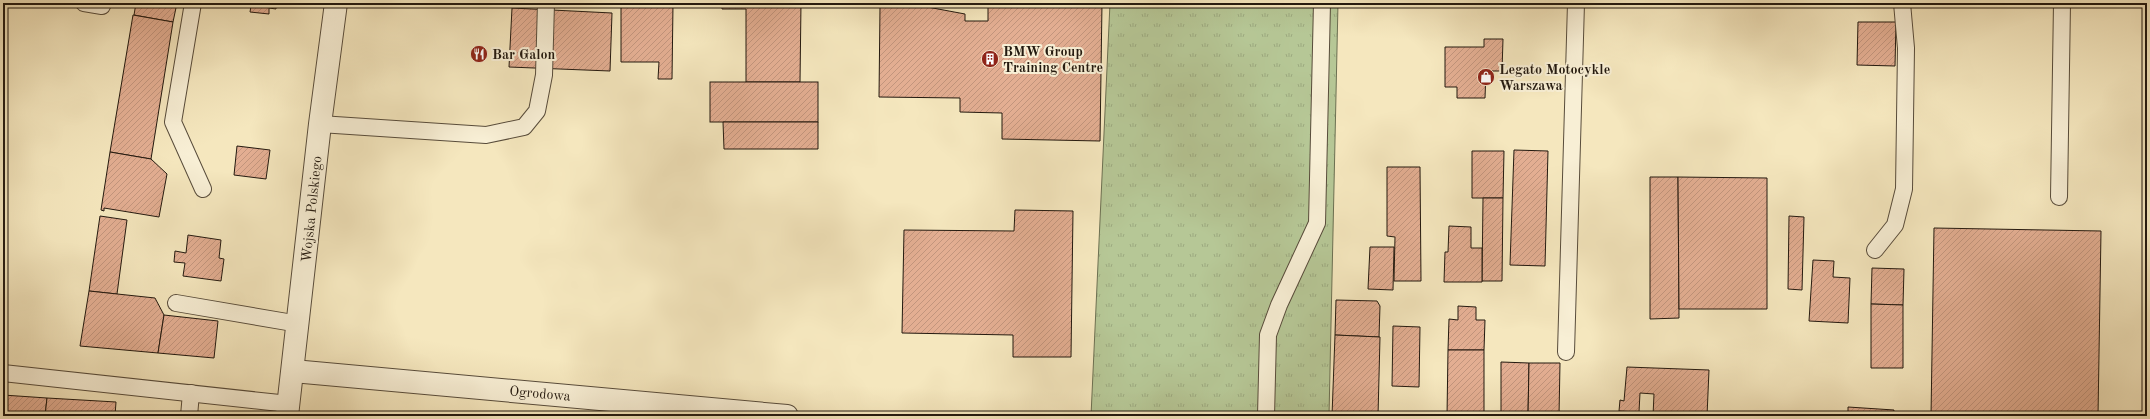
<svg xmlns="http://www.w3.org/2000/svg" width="2150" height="419" font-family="'Old Standard TT',serif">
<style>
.grass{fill:url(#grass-tufts);stroke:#6c7052}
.building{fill:url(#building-hatch);stroke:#23190f}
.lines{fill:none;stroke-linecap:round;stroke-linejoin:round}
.service-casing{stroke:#584c3b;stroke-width:18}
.minor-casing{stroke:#584c3b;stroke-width:24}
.tertiary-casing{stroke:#584c3b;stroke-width:24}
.service{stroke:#f8efd5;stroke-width:16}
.minor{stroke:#f8efd5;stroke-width:22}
.tertiary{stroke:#f8efd5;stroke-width:22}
.labels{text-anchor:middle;stroke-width:4;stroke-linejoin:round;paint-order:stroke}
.poi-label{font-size:14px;font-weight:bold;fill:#23190f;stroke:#f8efd5;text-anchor:start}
.street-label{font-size:14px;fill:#23190f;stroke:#f8efd5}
</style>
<defs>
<pattern id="grass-tufts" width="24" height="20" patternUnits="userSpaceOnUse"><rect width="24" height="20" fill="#b6c796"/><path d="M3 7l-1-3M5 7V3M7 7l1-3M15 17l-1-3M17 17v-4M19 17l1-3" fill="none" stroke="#9caa80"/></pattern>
<pattern id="building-hatch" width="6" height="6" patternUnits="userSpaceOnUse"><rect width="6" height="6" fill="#e3ae92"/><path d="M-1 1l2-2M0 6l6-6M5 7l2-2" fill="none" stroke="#c2957d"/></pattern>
</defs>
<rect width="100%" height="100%" fill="#f5e7be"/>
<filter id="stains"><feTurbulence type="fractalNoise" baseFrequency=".005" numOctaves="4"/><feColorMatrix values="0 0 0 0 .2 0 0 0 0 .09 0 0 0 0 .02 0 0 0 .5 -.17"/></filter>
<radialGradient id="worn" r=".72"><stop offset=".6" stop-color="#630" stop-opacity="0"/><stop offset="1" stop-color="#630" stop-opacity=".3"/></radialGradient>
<path class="grass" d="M1110,3H1338L1329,416H1091Z"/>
<g class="building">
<path d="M136,3H177L173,22L134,15Z"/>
<path d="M238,3H276V9L269,8V14L250,12L251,6Z"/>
<path d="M722,3H801L800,82H746V9H722Z"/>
<path d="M1004,3H1102L1100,141L1002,139V113L960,112V98L879,97L880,6H922L965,14V21H988V7H1004Z"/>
<path d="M621,4H673L672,79H658L659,62H621Z"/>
<path d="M512,8L612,13L610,71L509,67Z"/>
<path d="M133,15L173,22L151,159L110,152Z"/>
<path d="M1858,22H1896L1895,66L1857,65Z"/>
<path d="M1484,39H1503L1502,71H1486L1485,98H1457V87H1445V47H1484Z"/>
<rect x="710" y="82" width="108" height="40"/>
<path d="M723,122H818V149H724Z"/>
<path d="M237,146L270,150L266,179L234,175Z"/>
<path d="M1514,150L1548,151L1545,266L1510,265Z"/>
<path d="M1472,151H1504L1503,198H1472Z"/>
<path d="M110,152L151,159L167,174L159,217L104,208V211L101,210Z"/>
<path d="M1387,167H1420L1421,281H1394L1395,237L1387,236Z"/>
<path d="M1650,177H1678L1679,318L1650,319Z"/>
<path d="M1678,177L1767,178V309H1679Z"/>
<path d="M1483,198H1503L1502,281H1482Z"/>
<path d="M1015,210L1073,211L1071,357H1013V335L902,333L904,230L1014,231Z"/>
<path d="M100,216L127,220L117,294L89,291Z"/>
<path d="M1789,216L1804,217L1802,290L1788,289Z"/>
<path d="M1449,226L1471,227V248H1482V282H1444L1445,252H1448Z"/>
<path d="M1934,228L2101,231L2098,416H1931Z"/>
<path d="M188,235L221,240L219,258L224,259L221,281L183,276L185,263L174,262L175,251L186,253Z"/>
<path d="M1370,247H1394L1393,290L1368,289Z"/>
<path d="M1813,260L1834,261L1833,277L1850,278L1848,323L1809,321Z"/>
<path d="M1872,268L1904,269L1903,305L1871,304Z"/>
<path d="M89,291L155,298L164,315L158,353L80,346Z"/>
<path d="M1336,300L1377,301L1380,306L1379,337L1335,335Z"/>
<path d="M1871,304L1903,305V368H1871Z"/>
<path d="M1458,306L1476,307V320H1485L1484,350H1448L1449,319L1458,320Z"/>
<path d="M164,315L218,321L214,358L158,353Z"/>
<path d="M1393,326L1420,327L1419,387L1392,386Z"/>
<path d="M1335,335L1380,337L1378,416H1332Z"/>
<path d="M1448,350H1484V416H1447Z"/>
<path d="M1501,362L1529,363L1528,416H1501Z"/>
<path d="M1529,363H1560L1559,416H1528Z"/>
<path d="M1627,367L1709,370L1707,416H1653L1654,394L1640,393L1639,412L1619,411L1620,400L1624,401Z"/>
<path d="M3,395L47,398L45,416H3Z"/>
<path d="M47,398L116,402L115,416H45Z"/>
<path d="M1848,407L1894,410L1893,416H1848Z"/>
</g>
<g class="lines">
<defs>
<g id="service">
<path d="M84,3L102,6L103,3"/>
<path d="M193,3L173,122L203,189"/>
<path d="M320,124L486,135L524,127L537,111L544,75L546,3"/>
<path d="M2059,197L2062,3"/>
<path d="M1875,250L1895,225L1904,189L1906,48L1902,3"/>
<path d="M176,303L299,324"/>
<path d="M1566,352L1576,3"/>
<path d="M3,373L289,404"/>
<path d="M189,416L191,393"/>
<path d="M1266,416L1268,335L1279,305L1317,223L1322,3"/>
</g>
<path id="minor" d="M293,371L787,416"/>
<path id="tertiary" d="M287,416L320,124L336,3"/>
</defs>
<use href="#service" class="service-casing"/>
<use href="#minor" class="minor-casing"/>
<use href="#tertiary" class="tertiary-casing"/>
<use href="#service" class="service"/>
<use href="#minor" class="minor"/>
<use href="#tertiary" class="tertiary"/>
</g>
<defs>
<symbol id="restaurant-disc" viewBox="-11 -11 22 22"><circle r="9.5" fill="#8f2418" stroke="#f8efd5"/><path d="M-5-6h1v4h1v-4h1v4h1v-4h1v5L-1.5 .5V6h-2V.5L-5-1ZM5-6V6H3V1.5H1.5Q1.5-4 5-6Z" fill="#fff"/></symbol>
<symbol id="building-disc" viewBox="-11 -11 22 22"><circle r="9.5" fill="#8f2418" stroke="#f8efd5"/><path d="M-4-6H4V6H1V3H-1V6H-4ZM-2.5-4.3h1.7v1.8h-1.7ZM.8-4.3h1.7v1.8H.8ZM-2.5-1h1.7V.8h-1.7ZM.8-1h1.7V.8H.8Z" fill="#fff"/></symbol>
<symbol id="shop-disc" viewBox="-11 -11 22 22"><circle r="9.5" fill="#8f2418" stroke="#f8efd5"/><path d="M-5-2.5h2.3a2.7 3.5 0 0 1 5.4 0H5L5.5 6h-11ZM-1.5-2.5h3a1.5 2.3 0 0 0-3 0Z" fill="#fff"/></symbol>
</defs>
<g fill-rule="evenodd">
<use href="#restaurant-disc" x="469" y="44" width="20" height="20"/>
<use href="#building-disc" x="980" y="49" width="20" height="20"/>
<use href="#shop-disc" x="1476" y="67" width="20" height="20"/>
</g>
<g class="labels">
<g class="poi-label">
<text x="1003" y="56">BMW Group<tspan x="1003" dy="16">Training Centre</tspan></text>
<text x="492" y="59">Bar Galon</text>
<text x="1499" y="74">Legato Motocykle<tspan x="1499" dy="16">Warszawa</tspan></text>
</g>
<g class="street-label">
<text transform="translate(311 209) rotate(-84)" y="5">Wojska Polskiego</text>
<text transform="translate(540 393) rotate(5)" y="5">Ogrodowa</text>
</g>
</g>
<rect width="2150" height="419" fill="none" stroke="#f5e7be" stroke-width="16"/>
<rect x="4" y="4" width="2142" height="411" fill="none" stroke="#23190f" stroke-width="2"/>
<rect x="8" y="8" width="2134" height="403" fill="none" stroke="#23190f"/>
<rect width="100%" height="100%" filter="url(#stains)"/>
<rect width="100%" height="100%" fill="url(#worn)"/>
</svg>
